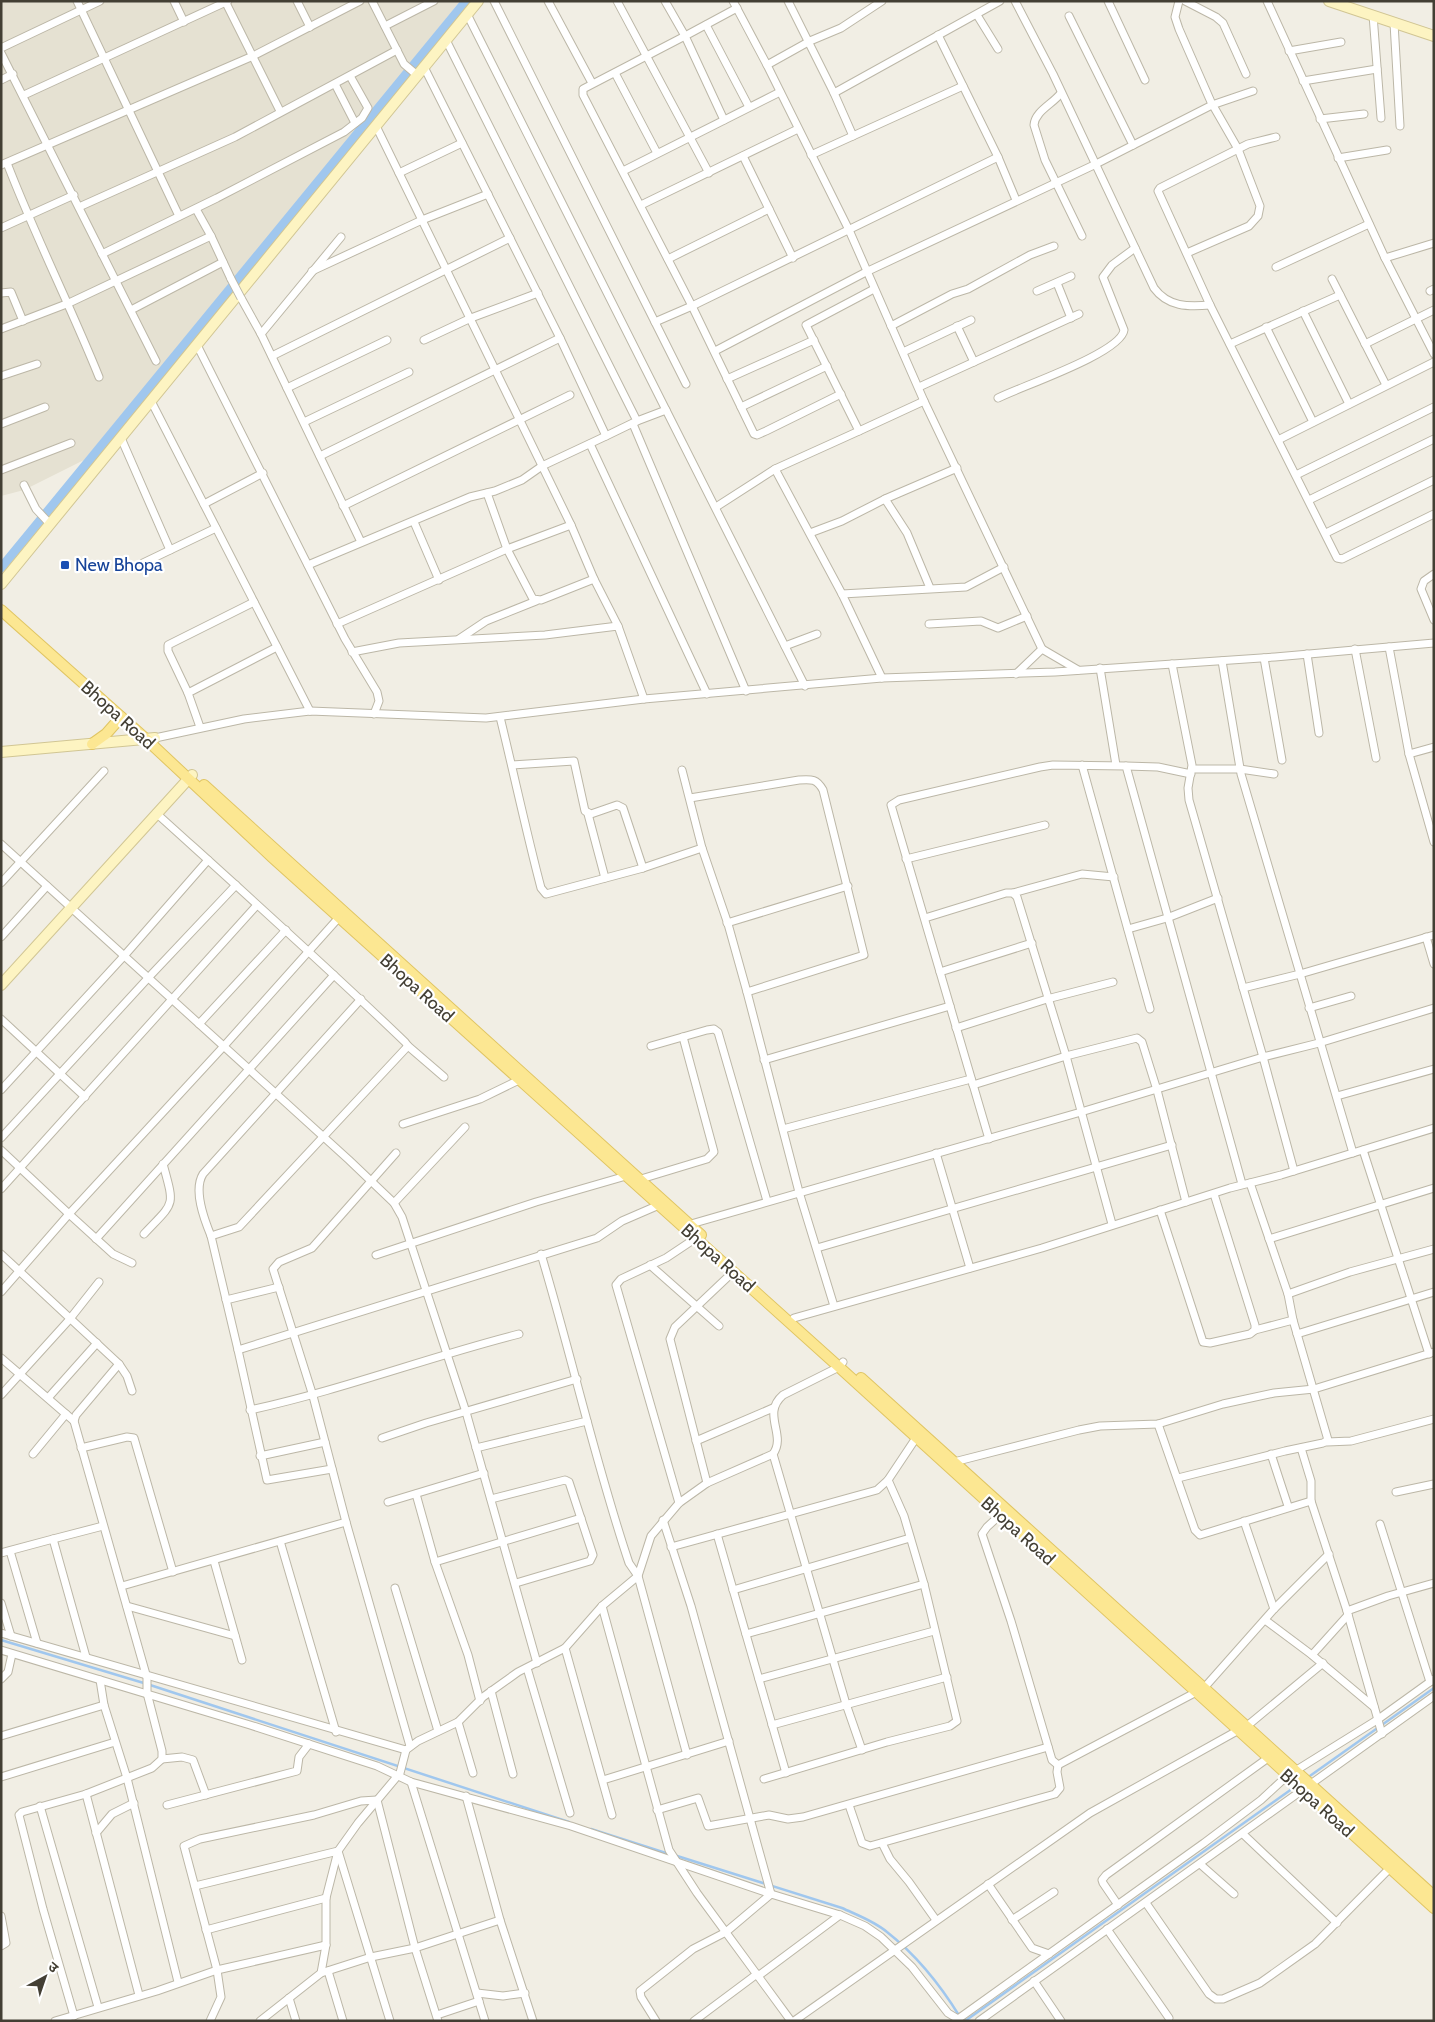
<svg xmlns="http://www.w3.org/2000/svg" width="1435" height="2022" font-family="Cabin,'Noto Sans Devanagari',sans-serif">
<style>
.residential{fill:#e5e1d2}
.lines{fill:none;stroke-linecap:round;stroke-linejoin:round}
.stream{stroke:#a0c7ee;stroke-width:2.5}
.canal{stroke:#a0c7ee;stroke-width:9}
.street-casing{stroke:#bcb7a7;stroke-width:9}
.secondary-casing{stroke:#d1c694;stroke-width:12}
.primary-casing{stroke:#e0c563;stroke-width:12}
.street{stroke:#fff;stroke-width:7}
.secondary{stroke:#fdf4c2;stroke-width:10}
.primary{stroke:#fce792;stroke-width:10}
.street-bridge-casing{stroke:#bcb7a7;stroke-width:9;stroke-linecap:butt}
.street-bridge{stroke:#fff;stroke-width:7}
.transit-dot{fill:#1a4fb4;stroke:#fff;stroke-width:2}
.labels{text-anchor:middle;stroke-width:4.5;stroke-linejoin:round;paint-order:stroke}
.transit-label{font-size:18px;fill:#164399;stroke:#fff;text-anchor:start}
.street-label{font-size:18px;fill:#433f34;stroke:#fff}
</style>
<rect width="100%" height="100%" fill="#f1eee4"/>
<path class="residential" d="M1,1H460L323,173L84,460L24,490L1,496Z"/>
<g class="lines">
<g class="stream">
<path d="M1,1640L147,1684L569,1822"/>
<path d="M1307,1778L1434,1688"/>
<path d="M591,1829L669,1854"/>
<path d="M674,1855L842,1908C857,1915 874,1921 887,1932C915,1954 941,1986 960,2017"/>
<path d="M965,2021L1296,1786"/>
</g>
<path class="canal" d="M1,568L466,1"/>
<defs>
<g id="street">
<path d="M77,1L179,216"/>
<path d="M174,1L184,22"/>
<path d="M225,1L280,111"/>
<path d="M297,1L310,27"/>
<path d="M372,1L404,64L417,75"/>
<path d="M494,1L686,384"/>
<path d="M548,1L592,83"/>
<path d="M617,1L709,173"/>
<path d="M665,1L685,36L583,89V95L692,306L754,434L757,435L766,431L841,394"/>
<path d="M733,1L767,65L810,41L841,28L882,1"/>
<path d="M788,1L834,93L1000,1"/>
<path d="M1015,1L1053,74L1154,288C1168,307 1188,307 1210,305"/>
<path d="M1108,1L1145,80"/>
<path d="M1179,1L1175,17L1179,29L1211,102L1238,149L1260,206L1258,216L1249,226L1187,253"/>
<path d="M1185,1L1216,17L1223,23L1246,74"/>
<path d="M1267,1L1385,258L1434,354"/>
<path d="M467,14L666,410L637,421"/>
<path d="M977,15L998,49"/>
<path d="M1373,15L1381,118"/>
<path d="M1069,16L1133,145"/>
<path d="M1394,23L1400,126"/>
<path d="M706,25L749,107"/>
<path d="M385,26L434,1"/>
<path d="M938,35L998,157L1016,200"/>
<path d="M1,48L100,1"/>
<path d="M1289,51L1341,42"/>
<path d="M1,53L156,361"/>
<path d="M767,65L849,230L924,401L1042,649"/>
<path d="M424,67L560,338L606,436L637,421L446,40"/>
<path d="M615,73L657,153"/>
<path d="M1,80L13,74"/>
<path d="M1303,81L1377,69"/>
<path d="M335,84L355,123"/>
<path d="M834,93L853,136"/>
<path d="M1061,93C1053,104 1035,111 1034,125L1045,160L1082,236"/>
<path d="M24,95L228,1"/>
<path d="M1320,119L1364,114"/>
<path d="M724,120L685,36L737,8"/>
<path d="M1276,137L1248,144L1160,188L1158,191L1210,305L1337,558L1342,559L1434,514"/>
<path d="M811,155L963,86"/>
<path d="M743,156L793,258"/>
<path d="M1338,158L1387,150"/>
<path d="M7,163C35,236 70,305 99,377"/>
<path d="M1,165L253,56L360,1"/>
<path d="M623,171L780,92"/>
<path d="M399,173L462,143"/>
<path d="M641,205L798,129"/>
<path d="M79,207L235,137L397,50"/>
<path d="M196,209L211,236"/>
<path d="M1,228L74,195"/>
<path d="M102,254L217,198L344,132L362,118L368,108L350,76"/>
<path d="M1385,258L1434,243"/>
<path d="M668,259L769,209"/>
<path d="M1276,267L1369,224"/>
<path d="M312,271L422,220L488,194"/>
<path d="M1332,279L1386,385"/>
<path d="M1057,283L1071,318"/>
<path d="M874,289L806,325L859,431L775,469L842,594L882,678"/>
<path d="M1037,291L1071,276"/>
<path d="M1430,291L1434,289"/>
<path d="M1,293L11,292L23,321"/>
<path d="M241,298L261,334L361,542"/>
<path d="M131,310L223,262"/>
<path d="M1303,311L1349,404"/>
<path d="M655,322L692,306L998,157"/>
<path d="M891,326L952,294L968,289L1030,255L1054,246"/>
<path d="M957,326L974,362"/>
<path d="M1266,327L1313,422"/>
<path d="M1,329L69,303L211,236L231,279"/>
<path d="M261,334L341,237"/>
<path d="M424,340L471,318L538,293"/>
<path d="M1230,344L1340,295"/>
<path d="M1365,344L1434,310"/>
<path d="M197,345L345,639L377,692L379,701L374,714"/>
<path d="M715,351L866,272L1094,165L1212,105L1253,91"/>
<path d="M903,352L971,320"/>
<path d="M272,356L510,238"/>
<path d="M1,376L37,364"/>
<path d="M727,379L814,340"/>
<path d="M919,387L1079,314"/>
<path d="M287,388L387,340"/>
<path d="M998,398C1022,386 1121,353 1124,330L1103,277L1112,265L1135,248"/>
<path d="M151,401L310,711"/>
<path d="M741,407L827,366"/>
<path d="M666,410L805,686"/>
<path d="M304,422L409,372"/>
<path d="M1,424L45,407"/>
<path d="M633,424L746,691"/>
<path d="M859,431L924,401"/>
<path d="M121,438L170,550"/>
<path d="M1278,440L1434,362"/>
<path d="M590,444L707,694"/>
<path d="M320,456L560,338"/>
<path d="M1,470L71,443"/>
<path d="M1296,475L1434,407"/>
<path d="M24,485L36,509L50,524"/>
<path d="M487,493L507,549L533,599L541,600L594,579"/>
<path d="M885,499L957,468"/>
<path d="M1309,500L1434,439"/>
<path d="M204,504L263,473"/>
<path d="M343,506L570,395"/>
<path d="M716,507L775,469"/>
<path d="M414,522L439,580"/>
<path d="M571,525L594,579L618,626"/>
<path d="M810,533L842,521L885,499L907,533L930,588"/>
<path d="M1326,533L1434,480"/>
<path d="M143,563L216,528"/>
<path d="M308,565L470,497L495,491L522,480L542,466L606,436"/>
<path d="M1434,574L1424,581L1421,589L1434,620"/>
<path d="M842,594L966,587L1004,567"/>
<path d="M337,624L507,549L571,525L376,126"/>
<path d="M929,624L981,621L998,628L1027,616"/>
<path d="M459,639L486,621L536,601"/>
<path d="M785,646L817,634"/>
<path d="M1389,647L1409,754L1434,842"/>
<path d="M1355,649L1376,758"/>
<path d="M352,652L399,643L545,635L618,626L644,699"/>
<path d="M1307,654L1319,733"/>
<path d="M1264,658L1282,760"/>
<path d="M1222,661L1241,774L1353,1153"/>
<path d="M1172,664L1192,765L1188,788L1189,800L1263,1057L1319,1043L1434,1008"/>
<path d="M1100,668L1116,765"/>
<path d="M1016,674L1042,649L1078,670"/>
<path d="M188,693L168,651V645L254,602"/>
<path d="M500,717C514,774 526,831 541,888L546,894L643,868L702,848L682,770"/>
<path d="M200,727L188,693L277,647"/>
<path d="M155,738L244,719L310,711L486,718L644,699L882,678L1055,672L1275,657L1434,643"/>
<path d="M1409,754L1434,747"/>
<path d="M512,765L574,761L585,811L591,814L617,805L623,808L643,868"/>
<path d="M1082,765L1150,1009"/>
<path d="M1126,766L1158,767L1191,774"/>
<path d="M1192,769H1240L1274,774"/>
<path d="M690,798L799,780C812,779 817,779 823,790L864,955L747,992L728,924L702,848"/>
<path d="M156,813C240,889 324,964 405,1042L408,1046L239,1227L211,1236C204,1219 193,1190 203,1174L361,999"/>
<path d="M588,814L605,878"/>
<path d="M1,844L349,1160L394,1203L402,1217L466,1412L537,1663"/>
<path d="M906,859L1045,825"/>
<path d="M1,883L104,771"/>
<path d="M1013,893L1082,874L1114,877"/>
<path d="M925,918L1006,893H1013L1017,897L1066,1056L1112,1224"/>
<path d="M727,923L848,886"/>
<path d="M1128,929L1167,918L1218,898"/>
<path d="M1,937L47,886"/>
<path d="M1426,937L1434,964"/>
<path d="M940,972L1032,943"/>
<path d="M1243,988L1300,974L1434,935"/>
<path d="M747,992L799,1192L834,1306"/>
<path d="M1309,1008L1351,996"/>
<path d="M1,1019L85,1097"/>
<path d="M199,1024L286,930"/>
<path d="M956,1028L1047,999L1113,982"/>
<path d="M408,1046L444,1077"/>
<path d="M651,1046L707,1030L714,1029L718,1032L767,1201"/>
<path d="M764,1060L950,1006"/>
<path d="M973,1085L1066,1056L1137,1038L1142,1042L1157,1090L1186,1202"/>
<path d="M1,1090L124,956L208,860"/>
<path d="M1337,1096L1434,1069"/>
<path d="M403,1124L480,1099L519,1080"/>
<path d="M783,1129L971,1079"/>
<path d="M1,1138L149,977L236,885"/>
<path d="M989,1139L891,805L899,800L1040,767L1053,765L1126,766L1242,1184"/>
<path d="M1,1150L69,1214L224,1046L342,914"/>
<path d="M1363,1150L1429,1354"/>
<path d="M396,1153L312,1248L279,1262L273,1269L313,1396L346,1522L410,1746"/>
<path d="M936,1153L970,1268"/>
<path d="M641,1179L707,1159L714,1152L683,1037"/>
<path d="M1,1189L257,905"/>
<path d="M394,1203L465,1127"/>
<path d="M1160,1210L1203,1342L1210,1343L1250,1334L1255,1330V1325L1214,1194"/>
<path d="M691,1224L1081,1112L1263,1057L1294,1171"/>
<path d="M144,1234C175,1201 175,1208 163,1164"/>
<path d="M211,1236L238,1350L597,1238L622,1221L659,1205"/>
<path d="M96,1239L334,975"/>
<path d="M1269,1239L1434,1188"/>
<path d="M817,1248L1172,1145"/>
<path d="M1,1254L119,1364L127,1376L132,1391"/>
<path d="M541,1254C572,1357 595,1462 629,1563L638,1576L687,1755"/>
<path d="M376,1255L536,1202L626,1176"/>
<path d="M650,1265L719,1326"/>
<path d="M1,1292L69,1214L113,1254L132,1263"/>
<path d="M1288,1294L1350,1272L1434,1249"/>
<path d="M226,1300L279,1287"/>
<path d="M794,1318L1042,1248L1230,1188L1281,1175L1434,1128"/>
<path d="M1255,1330L1293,1320"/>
<path d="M1297,1334L1434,1292"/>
<path d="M238,1350L267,1480L332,1469"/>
<path d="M1,1358L74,1421"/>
<path d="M1,1395L69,1320L99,1282"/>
<path d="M48,1398L97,1343"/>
<path d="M250,1410C342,1390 428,1357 519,1334"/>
<path d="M1158,1424L1195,1530L1200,1535L1311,1501"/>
<path d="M382,1438L426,1423L577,1379"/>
<path d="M696,1441L773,1408"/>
<path d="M1327,1442L1351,1441L1434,1419"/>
<path d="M81,1448L127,1437L134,1438L173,1572"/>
<path d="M476,1448L587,1421"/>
<path d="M1301,1448L1311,1481V1501L1347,1611L1382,1734"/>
<path d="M33,1454L66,1414"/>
<path d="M773,1454L846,1704L862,1750"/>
<path d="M1271,1454L1288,1506"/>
<path d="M260,1456L325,1442"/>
<path d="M954,1462L1079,1430L1100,1426L1158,1424L1223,1404L1274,1393L1314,1389L1434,1352"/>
<path d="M1178,1478L1285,1451L1323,1443L1328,1440L1293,1320L1288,1294L1250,1183"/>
<path d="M707,1483L670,1339L675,1327L733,1272"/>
<path d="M1396,1492L1434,1484"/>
<path d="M416,1494L435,1562L468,1655L480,1701"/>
<path d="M491,1499L565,1480L569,1482L593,1555L590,1561L516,1583"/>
<path d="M388,1502L484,1473"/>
<path d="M679,1503L616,1285L621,1279L666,1258L696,1238"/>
<path d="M1000,1515L987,1527L982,1534L1011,1621L1052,1760L1058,1765L1204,1688L1274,1609L1329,1554"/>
<path d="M1244,1521L1274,1609"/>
<path d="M1380,1524L1430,1682"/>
<path d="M717,1534L786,1773"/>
<path d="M53,1539L103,1526"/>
<path d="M280,1541L336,1732"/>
<path d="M671,1547L877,1490L888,1480L916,1438"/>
<path d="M10,1551L37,1643"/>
<path d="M1,1553L53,1539L86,1657"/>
<path d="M214,1561L242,1660"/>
<path d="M435,1562L581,1518"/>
<path d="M122,1586L346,1522"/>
<path d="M395,1588L438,1731"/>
<path d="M733,1590L910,1538"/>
<path d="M1,1603L11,1636"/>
<path d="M127,1606L235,1636"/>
<path d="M602,1606L669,1850L697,1893L791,2021"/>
<path d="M1347,1611L1388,1596L1434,1583"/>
<path d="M1265,1620L1312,1655L1374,1707"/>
<path d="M1,1633L406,1750"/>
<path d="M746,1634L924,1584"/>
<path d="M565,1648L612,1815"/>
<path d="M1,1650L250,1725L377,1766L411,1782L571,1826L771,1894L840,1915L865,1926L881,1937L912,1967L948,2013L958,2019L1204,1843L1261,1800L1287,1776L1377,1720L1434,1679"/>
<path d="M1312,1655L1348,1615"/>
<path d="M527,1668L570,1813"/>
<path d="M1,1679L8,1672L12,1654"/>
<path d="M759,1679L934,1631"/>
<path d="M100,1680L104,1705L127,1778L178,1982"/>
<path d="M491,1691L513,1774"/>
<path d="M458,1722L473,1773"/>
<path d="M772,1725L947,1677"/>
<path d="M1247,1726L1323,1663"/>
<path d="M1,1736L104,1705"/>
<path d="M162,1759L182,1757L193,1760L206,1795"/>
<path d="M1,1777L115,1742"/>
<path d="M764,1779L887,1742L950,1726L957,1721L924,1584L904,1516L888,1480"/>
<path d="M603,1780L729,1741"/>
<path d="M411,1782L485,2021"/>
<path d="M86,1794L139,1995"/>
<path d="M466,1796L500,1920L533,2021"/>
<path d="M167,1805L297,1771L299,1757L309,1744"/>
<path d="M849,1805L862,1843L870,1846L1055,1794L1060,1788L1057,1772L1058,1765"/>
<path d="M40,1806L98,2007"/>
<path d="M657,1810L698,1798L708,1826L769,1815L788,1819L803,1817L1048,1747"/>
<path d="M96,1833L112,1814L134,1803"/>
<path d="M1243,1834L1337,1923"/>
<path d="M882,1843L890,1859L909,1882L936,1920"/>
<path d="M1200,1864L1234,1894"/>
<path d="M988,1884L1032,1948L1049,1954"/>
<path d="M195,1886L338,1851L390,2021"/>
<path d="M1146,1903L1209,1994L1216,1999H1223L1260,1983L1315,1944L1390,1868"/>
<path d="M1118,1905L1103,1883L1102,1880L1106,1875L1268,1758"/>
<path d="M1,1916L6,1943L1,1946"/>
<path d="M1012,1920L1054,1892"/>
<path d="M1107,1929L1169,2018"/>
<path d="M206,1930L326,1898"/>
<path d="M328,1971L343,2021"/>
<path d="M321,1973L371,1957L415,1948L500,1920"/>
<path d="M758,1976L840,1915"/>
<path d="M1034,1981L1061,2021"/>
<path d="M477,1993L503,1996L525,1993"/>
<path d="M289,1998L296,2021"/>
<path d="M437,2015L479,2001"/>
<path d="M74,2016L43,1909L19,1815L22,1812L86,1794L152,1768L162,1759V1751L147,1693V1678L74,1421L76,1415L119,1364"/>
<path d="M55,2021L157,1991L217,1970L326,1945"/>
<path d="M210,2021L221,1997L217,1970L184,1846L200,1839L314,1815L361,1801L377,1800L415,1948L438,2021"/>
<path d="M260,2021L321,1973L326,1945V1898L338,1851L358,1823L400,1773L406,1750L418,1741L458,1722L483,1697L518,1672L565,1648L602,1606L638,1576L651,1536L679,1503L707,1483L773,1454C787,1435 761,1414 783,1395L839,1367L843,1362"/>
<path d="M656,2021L641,1997L640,1991L693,1949L726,1932L771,1894L691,1606L663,1520"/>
<path d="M694,2021L757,1974"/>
<path d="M794,2021L1090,1813L1237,1731"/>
<path d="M979,2021L1434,1696"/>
</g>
<g id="secondary">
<path d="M1329,1L1434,36"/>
<path d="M1,584L478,1"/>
<path d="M1,752L155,738"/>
<path d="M1,985L192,775"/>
</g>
<g id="primary">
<path d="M1,610L147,740L272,857L839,1367L1434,1908"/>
<path d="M92,744L106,734L121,717"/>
<path d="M204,785L701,1235"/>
<path d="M861,1378L1434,1896"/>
</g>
</defs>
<use href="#street" class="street-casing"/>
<use href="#secondary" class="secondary-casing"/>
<use href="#primary" class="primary-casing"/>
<use href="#street" class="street"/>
<use href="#secondary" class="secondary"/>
<use href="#primary" class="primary"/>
<defs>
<path id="street-bridge" d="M231,279L241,298"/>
</defs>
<use href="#street-bridge" class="street-bridge-casing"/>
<use href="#street-bridge" class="street-bridge"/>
</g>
<rect class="transit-dot" x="60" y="560" width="10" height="10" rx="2.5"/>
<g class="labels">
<g class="transit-label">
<text x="75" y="571">New Bhopa</text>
</g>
<g class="street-label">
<text transform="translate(118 715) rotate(42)" y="6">Bhopa Road</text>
<text transform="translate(417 988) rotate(42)" y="6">Bhopa Road</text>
<text transform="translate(718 1258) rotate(42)" y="6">Bhopa Road</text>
<text transform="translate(1018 1531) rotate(42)" y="6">Bhopa Road</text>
<text transform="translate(1317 1803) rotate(42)" y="6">Bhopa Road</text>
</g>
</g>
<rect width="1435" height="2022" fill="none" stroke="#433f34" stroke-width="5"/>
<g transform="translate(45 1977) rotate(40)" stroke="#ffffff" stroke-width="4" paint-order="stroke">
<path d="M0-4L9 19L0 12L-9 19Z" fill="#433f34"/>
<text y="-8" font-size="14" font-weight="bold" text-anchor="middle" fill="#433f34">उ</text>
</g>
</svg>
